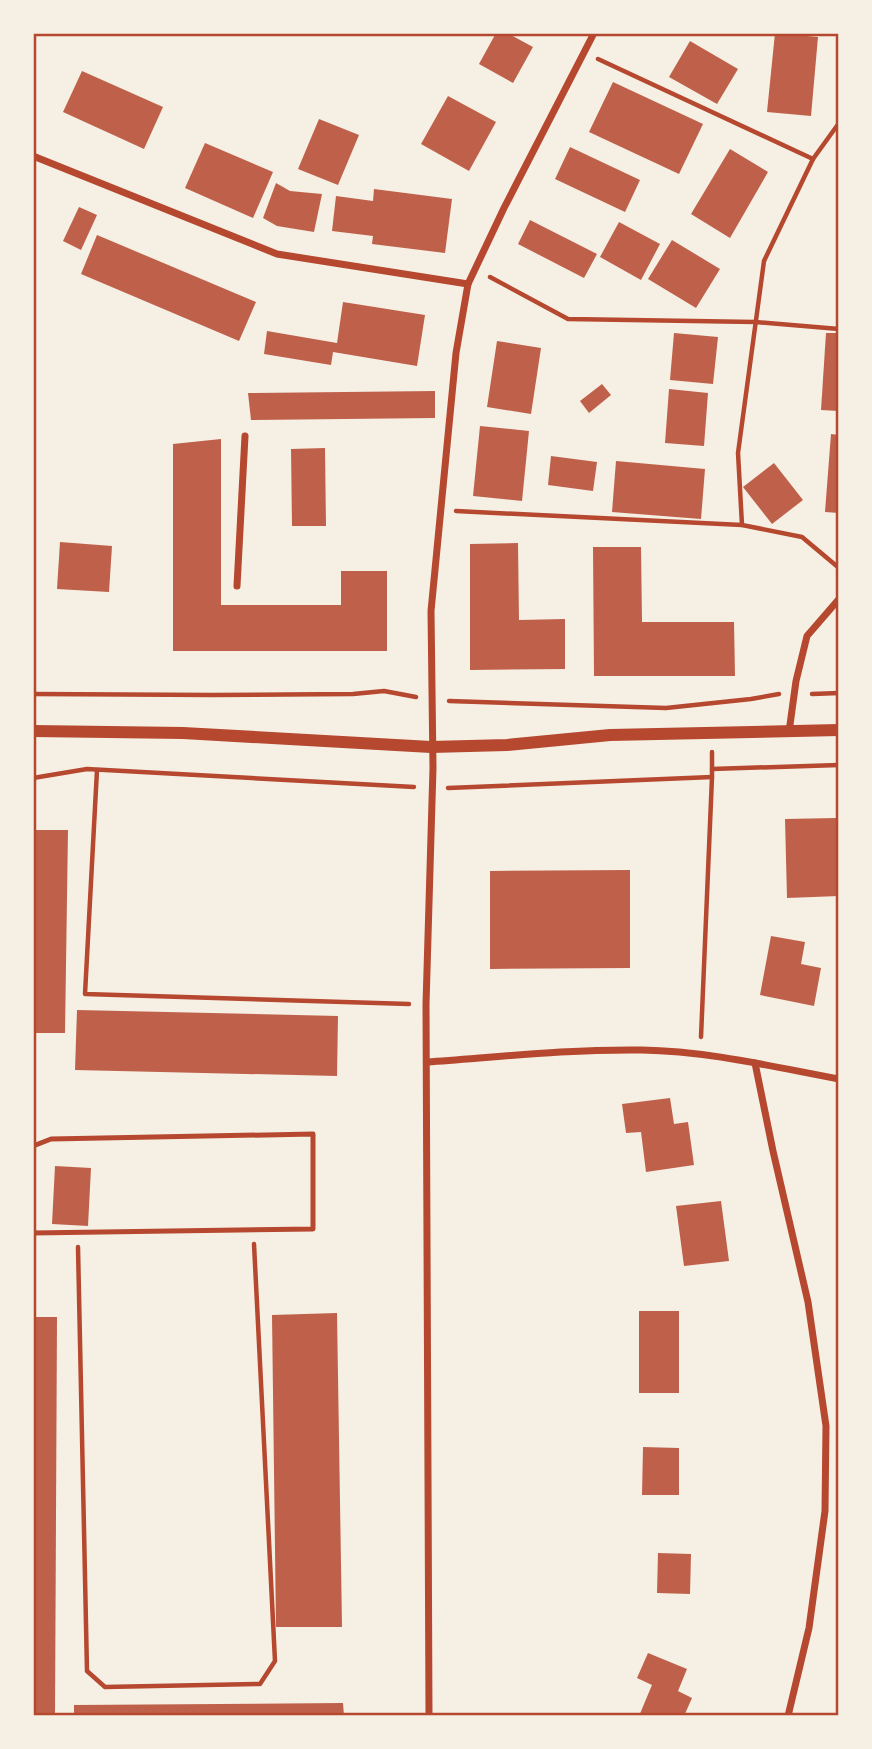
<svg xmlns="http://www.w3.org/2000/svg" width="872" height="1749" font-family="'Work Sans',sans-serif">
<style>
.building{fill:#bf614a}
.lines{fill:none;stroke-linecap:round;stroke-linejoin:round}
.path{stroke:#b5482f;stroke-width:4.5}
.service{stroke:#b5482f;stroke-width:5}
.minor{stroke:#b5482f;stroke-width:7}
.tertiary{stroke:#b5482f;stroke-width:12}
.neatline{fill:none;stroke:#b5482f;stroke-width:2.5}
</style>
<rect width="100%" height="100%" fill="#f6efe4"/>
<g class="building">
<path d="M496,33H507L533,47L513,83L479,64Z"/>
<path d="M775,33L818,37L811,116L767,112Z"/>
<path d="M690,41L738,69L717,104L669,77Z"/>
<path d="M82,71L163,107L144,149L63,112Z"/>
<path d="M613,82L703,124L679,174L589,132Z"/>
<path d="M448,96L496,122L469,171L421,144Z"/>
<path d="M319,119L359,135L338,185L298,169Z"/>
<path d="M205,143L273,172L253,218L185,188Z"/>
<path d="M570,147L640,180L625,212L555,179Z"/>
<path d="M730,149L768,172L730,238L691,214Z"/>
<path d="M276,183L290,191L322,194L314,232L277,226L263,218Z"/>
<path d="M374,189L452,199L445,253L372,244L373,236L332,231L336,196L373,201Z"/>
<path d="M79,207L97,215L81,250L63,241Z"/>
<path d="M530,220L597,254L584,278L518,244Z"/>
<path d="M619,222L660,244L641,280L600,257Z"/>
<path d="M97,235L256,302L239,341L81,274Z"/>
<path d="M672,240L720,269L696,308L648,279Z"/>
<path d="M343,302L425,315L417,366L333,352L331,365L264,354L267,331L337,343Z"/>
<path d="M674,333L718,337L713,384L670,380Z"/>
<path d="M826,333H839V411L821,410Z"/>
<path d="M497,341L541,348L531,414L487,407Z"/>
<path d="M602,384L611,395L589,413L580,401Z"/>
<path d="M669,389L708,393L704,446L665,443Z"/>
<path d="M435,391V418L251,420L248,393Z"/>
<path d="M480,426L529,431L522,501L473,496Z"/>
<path d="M831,434L839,435V513L825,512Z"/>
<path d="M221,439V605H341V571H387V651H173V444Z"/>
<path d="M325,448L326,526H292L291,449Z"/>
<path d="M551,456L597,462L593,491L548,485Z"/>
<path d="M616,461L705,469L701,519L612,512Z"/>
<path d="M774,463L803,500L772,524L743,487Z"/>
<path d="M60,542L112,546L109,592L57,589Z"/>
<path d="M518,543L519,620L565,619V669L470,670V544Z"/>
<path d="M593,547H641L642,622H734L735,676H594Z"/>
<path d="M836,818L839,896L787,898L785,819Z"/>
<path d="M33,830H68L65,1033H33Z"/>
<path d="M630,870V968L490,969V871Z"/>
<path d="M771,936L805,942L801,964L821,968L814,1006L760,995Z"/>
<path d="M77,1010L338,1016L337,1076L75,1070Z"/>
<path d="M670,1098L674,1124L688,1122L694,1165L646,1172L641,1132L626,1133L622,1104Z"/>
<path d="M55,1166L91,1168L88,1226L52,1224Z"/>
<path d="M721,1201L729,1261L684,1266L676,1206Z"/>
<rect x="639" y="1311" width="40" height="82"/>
<path d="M337,1313L342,1627H276L272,1315Z"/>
<path d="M33,1317H57L55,1716H33Z"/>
<path d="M643,1447L679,1448V1495H642Z"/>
<path d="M658,1553L691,1554L690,1594L657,1593Z"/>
<path d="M648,1653L687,1669L678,1691L692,1698L684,1716H639L652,1685L637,1678Z"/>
<path d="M343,1703L344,1716H74V1705Z"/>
</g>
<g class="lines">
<g class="path">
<path d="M598,59L813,159"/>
<path d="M839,123L813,159L764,261L738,453L742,525L802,537L839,568"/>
<path d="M490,277L568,319L755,322L839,329"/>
<path d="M456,511L742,525"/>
<path d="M33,694L213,695L353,694L384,691L416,697"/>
<path d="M812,694L839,693"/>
<path d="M449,701L666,708L751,699L779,694"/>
<path d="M712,769L839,765"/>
<path d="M97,770L85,994L409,1004"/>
<path d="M33,778L87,769L414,787"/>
<path d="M448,788L712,777"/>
<path d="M701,1037L712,777V752"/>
<path d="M78,1247L87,1671L105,1687L260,1684L275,1661L254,1244"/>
</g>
<path class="service" d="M33,1146L51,1139L313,1134V1229L33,1233"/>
<g class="minor">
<path d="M33,156L277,254L468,284"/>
<path d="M237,586L245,436"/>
<path d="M789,732L796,681L807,636L839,599"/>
<path d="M427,1062C498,1057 570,1049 642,1050C708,1051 774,1067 839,1079"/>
<path d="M755,1063L773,1151L808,1302L826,1426L825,1511L809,1628L788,1716"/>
<path d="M429,1716L426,1004L433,768L431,611L456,353L468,284L504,208L594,33"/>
</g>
<path class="tertiary" d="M33,731L183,733L431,747L507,745L610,735L839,730"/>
</g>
<rect width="872" height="1749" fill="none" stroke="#f6efe4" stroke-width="70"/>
<rect x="35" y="35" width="802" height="1679" class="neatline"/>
</svg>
